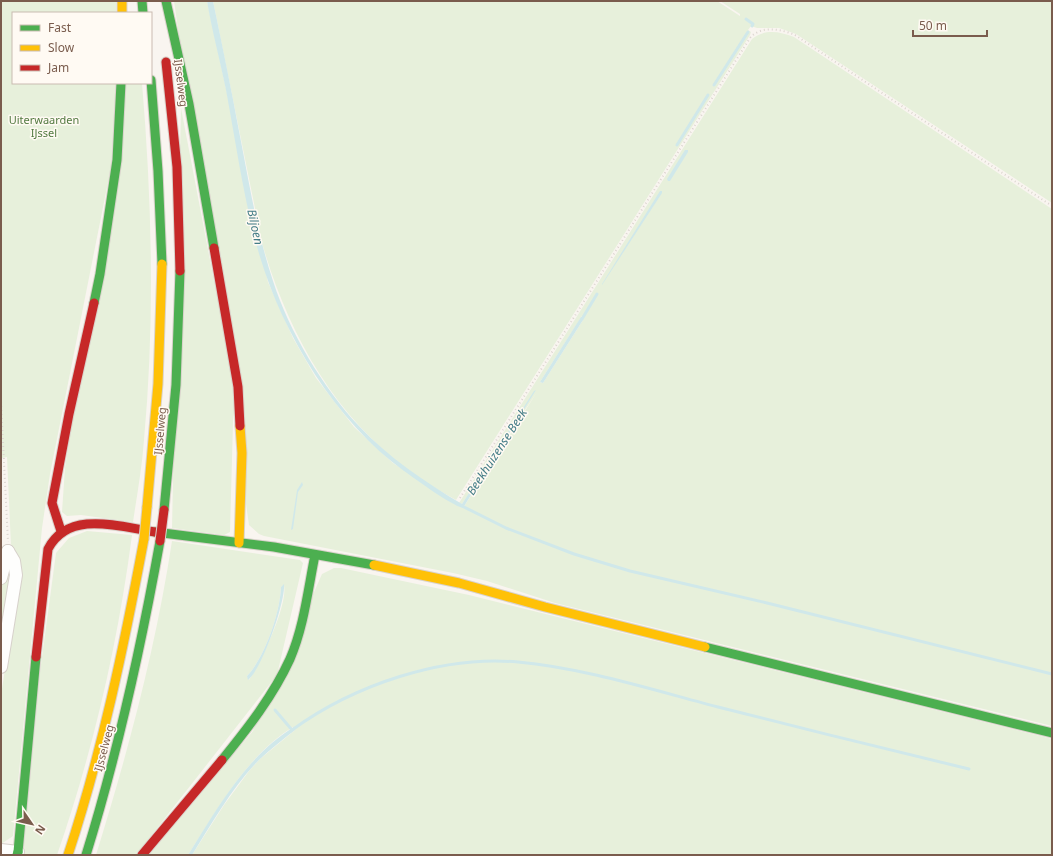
<svg xmlns="http://www.w3.org/2000/svg" width="1053" height="856" font-family="'Noto Sans',sans-serif">
<style>
.green{fill:#e7f0db;fill-rule:evenodd}
.water{fill:#d0e8ea}
.lines{fill:none;stroke-linecap:round;stroke-linejoin:round}
.stream{stroke:#d0e8ea;stroke-width:3}
.street-casing{stroke:#d7d1cb;stroke-width:14}
.fast-casing{stroke:#d9d2cb;stroke-width:11}
.slow-casing{stroke:#d9d2cb;stroke-width:11}
.jam-casing{stroke:#d9d2cb;stroke-width:11}
.path{stroke:#dcd5d0;stroke-width:2;stroke-dasharray:1 3;stroke-linecap:butt}
.street{stroke:#fefefd;stroke-width:12}
.fast{stroke:#4caf50;stroke-width:9}
.slow{stroke:#ffc107;stroke-width:9}
.jam{stroke:#c62828;stroke-width:9}
.slow-bridge-casing{stroke:#dad1cc;stroke-width:11;stroke-linecap:butt}
.jam-bridge-casing{stroke:#dad1cc;stroke-width:11;stroke-linecap:butt}
.slow-bridge{stroke:#ffc107;stroke-width:9}
.jam-bridge{stroke:#c62828;stroke-width:9}
.labels{text-anchor:middle;stroke-width:3;stroke-linejoin:round;paint-order:stroke}
.street-label{font-size:11px;fill:#7a5c4d;stroke:#fffaf3}
.park-label{font-size:11px;fill:#537a41;stroke:#fffaf3}
.water-label{font-size:12px;font-style:italic;fill:#437c86;stroke:#fffaf3}
</style>
<rect width="100%" height="100%" fill="#f9f5f0"/>
<g class="green">
<path d="M1,1H116V13H13V83H116L111,167L50,474L42,528L13,836L1,844V695L10,637L19,559L11,546L7,457L2,458L1,449Z"/>
<path d="M174,1H207L268,282L293,338L316,378L354,427L393,463L463,508L537,392L462,504L459,503L752,39C764,29 779,31 794,37L1052,209V726L555,603L487,581L453,573L264,536L259,534L249,525ZM582,316L583,320L543,383L540,382Z"/>
<path d="M213,1H717L740,16V14L720,1H1052V203L796,34L779,28H757L751,26L748,30L751,32L750,35L456,500C440,491 424,482 409,471C333,414 288,333 262,243Z"/>
<path d="M125,83H142C152,202 155,321 144,440C142,468 137,495 133,522L81,515L67,516L62,512L65,468Z"/>
<path d="M181,108L234,386L230,532L224,535L172,528Z"/>
<path d="M87,531L132,535C118,643 93,751 57,855H23L40,672L56,553L69,538Z"/>
<path d="M172,541L300,560L303,563L277,675L136,855H96C128,752 156,647 172,541ZM284,585C288,606 261,661 249,680L247,676C265,657 280,613 281,587Z"/>
<path d="M8,563L11,566L1,637V588Z"/>
<path d="M334,568H341L469,595L1052,739L1051,855H192L224,805L249,771L260,759L295,730L293,727C247,755 217,810 188,855H149L253,731L322,574Z"/>
</g>
<g class="water">
<path d="M207,1H213C222,44 231,88 239,131C249,182 257,233 273,281C289,331 323,388 359,426C389,458 425,482 462,504L534,391L536,390L463,508C449,504 417,480 404,471C331,418 275,322 254,235C242,187 235,138 226,90C220,60 212,31 207,1Z"/>
<path d="M685,150H688V152L670,181H668L667,179Z"/>
<path d="M660,191H662V193L602,285V284Z"/>
<path d="M581,317H583V320L543,383L540,382Z"/>
<path d="M302,482L303,485L298,492L293,529L291,530L297,490Z"/>
<path d="M284,584C286,601 261,671 248,680L247,676C265,657 280,613 281,587Z"/>
<path d="M294,727L295,730C283,739 271,749 260,759C232,787 213,822 192,855H188C217,809 246,756 294,727Z"/>
</g>
<g class="lines">
<g class="stream">
<path d="M746,19L753,24L752,26"/>
<path d="M714,85L748,32"/>
<path d="M677,145L708,95"/>
<path d="M582,319L597,294"/>
<path d="M462,506L506,528L574,554L630,571L767,603L1052,674"/>
<path d="M275,710L292,730L291,731"/>
<path d="M292,730C354,685 442,655 518,662C585,668 656,691 722,708C804,729 887,749 969,769"/>
</g>
<defs>
<g id="street">
<path d="M1,578L8,551"/>
<path d="M1,667L16,575L14,561L8,551"/>
<path d="M1,850L18,852"/>
</g>
<g id="fast">
<path d="M142,1L143,13"/>
<path d="M166,1L189,104L214,248"/>
<path d="M151,80L158,171L162,264"/>
<path d="M94,303L100,274L117,160L121,83"/>
<path d="M164,510L176,385L180,271"/>
<path d="M155,532L274,547L374,565"/>
<path d="M705,647L1052,733"/>
<path d="M222,760C248,728 273,696 290,659C304,627 308,589 315,555"/>
<path d="M18,852L36,657"/>
<path d="M17,855L18,852"/>
<path d="M86,855C118,752 141,647 160,541"/>
</g>
<g id="slow">
<path d="M122,1V13"/>
<path d="M147,507L158,384L162,264"/>
<path d="M239,543L242,453L240,426"/>
<path d="M374,565L459,583L545,607L705,647"/>
<path d="M68,855C102,752 124,646 144,539"/>
</g>
<g id="jam">
<path d="M166,62L177,167L180,271"/>
<path d="M214,248L238,387L240,426"/>
<path d="M61,531L52,503L69,414L94,303"/>
<path d="M36,657L48,549C69,509 120,527 155,532"/>
<path d="M142,855L222,760"/>
</g>
</defs>
<use href="#street" class="street-casing"/>
<use href="#fast" class="fast-casing"/>
<use href="#slow" class="slow-casing"/>
<use href="#jam" class="jam-casing"/>
<g class="path">
<path d="M1,402L8,542"/>
<path d="M460,498L750,38C761,25 781,29 795,35L1052,206"/>
</g>
<use href="#street" class="street"/>
<use href="#fast" class="fast"/>
<use href="#slow" class="slow"/>
<use href="#jam" class="jam"/>
<defs>
<path id="slow-bridge" d="M144,539L147,507"/>
<path id="jam-bridge" d="M160,541L164,510"/>
</defs>
<use href="#slow-bridge" class="slow-bridge-casing"/>
<use href="#jam-bridge" class="jam-bridge-casing"/>
<use href="#slow-bridge" class="slow-bridge"/>
<use href="#jam-bridge" class="jam-bridge"/>
</g>
<g class="labels">
<g class="street-label">
<text transform="translate(181 83) rotate(83)" y="4">IJsselweg</text>
<text transform="translate(160 431) rotate(-85)" y="4">IJsselweg</text>
<text transform="translate(104 748) rotate(-75)" y="4">IJsselweg</text>
</g>
<g class="park-label">
<text x="44" y="124">Uiterwaarden<tspan x="44" dy="13">IJssel</tspan></text>
</g>
<g class="water-label">
<text transform="translate(255 227) rotate(78)" y="4">Biljoen</text>
<text transform="translate(497 452) rotate(-57)" y="4">Beekhuizense Beek</text>
</g>
</g>
<rect width="1053" height="856" fill="none" stroke="#7a5c4d" stroke-width="4"/>
<rect x="12" y="12" width="140" height="72" fill="#fffaf3" stroke="#cabbb1"/>
<rect x="20" y="25" width="20" height="6" fill="#4caf50" stroke="#cabbb1"/>
<text x="48" y="32" font-size="12" fill="#7a5c4d">Fast</text>
<rect x="20" y="45" width="20" height="6" fill="#ffc107" stroke="#cabbb1"/>
<text x="48" y="52" font-size="12" fill="#7a5c4d">Slow</text>
<rect x="20" y="65" width="20" height="6" fill="#c62828" stroke="#cabbb1"/>
<text x="48" y="72" font-size="12" fill="#7a5c4d">Jam</text>
<g transform="translate(32 824) rotate(124)" stroke="#fffaf3" stroke-width="3" paint-order="stroke">
<path d="M0-3L7 15L0 10L-7 15Z" fill="#7a5c4d"/>
<text y="-6" font-size="11" font-weight="bold" text-anchor="middle" fill="#7a5c4d">N</text>
</g>
<path d="M913 30v6h74v-6" fill="none" stroke="#7a5c4d" stroke-width="2"/>
<text x="919" y="30" font-size="12" fill="#7a5c4d" stroke="#fffaf3" stroke-width="3" paint-order="stroke">50 m</text>
</svg>
